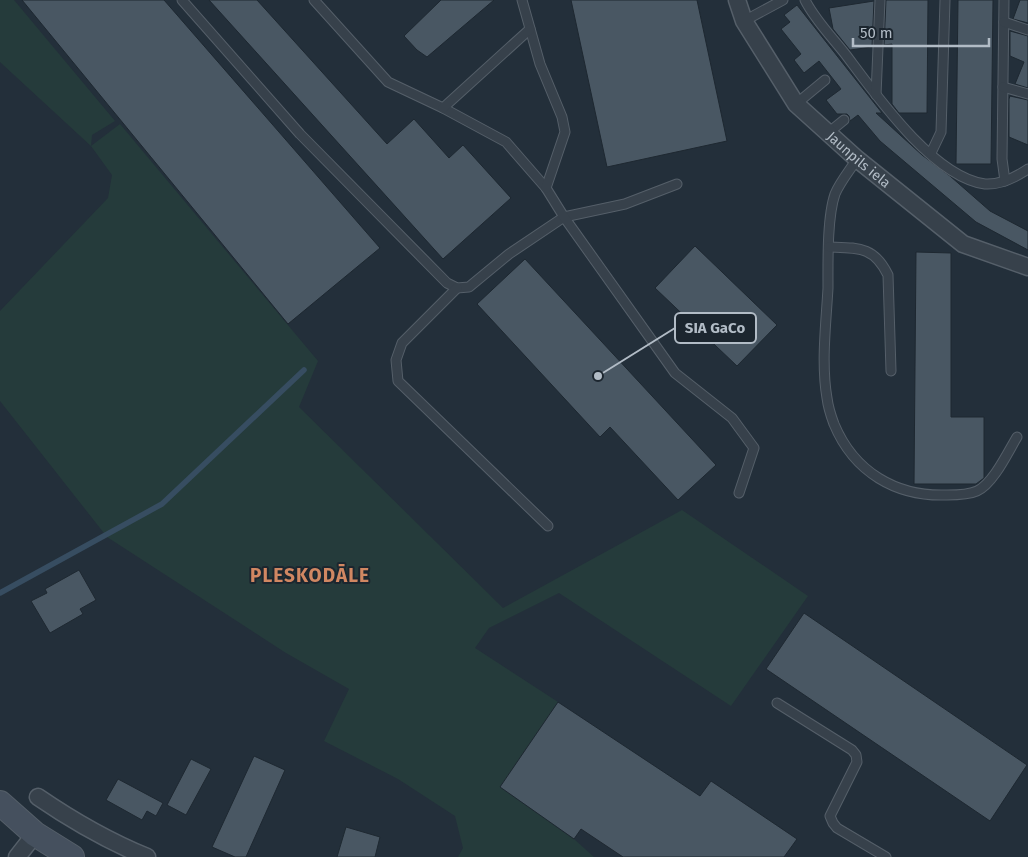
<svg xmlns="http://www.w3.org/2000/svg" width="1028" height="857" font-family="'Fira Sans',sans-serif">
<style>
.green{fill:#253b3b}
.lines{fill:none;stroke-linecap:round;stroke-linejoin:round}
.stream{stroke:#374d61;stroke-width:5.5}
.building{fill:#495763;stroke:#1e2831}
.lane-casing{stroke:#555f69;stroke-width:11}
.street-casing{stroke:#555f69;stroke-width:19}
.secondary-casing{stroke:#555f69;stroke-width:26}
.lane{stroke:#37414b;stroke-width:9}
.street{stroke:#37414b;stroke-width:16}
.secondary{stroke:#45505e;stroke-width:24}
.labels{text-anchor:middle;stroke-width:4;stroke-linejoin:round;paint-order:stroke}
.street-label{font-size:14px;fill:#b2bcc6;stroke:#1c262f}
.district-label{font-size:19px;font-weight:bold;letter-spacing:1px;fill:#d18762;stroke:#1c262f}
.leader{fill:none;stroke:#b2bcc6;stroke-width:2}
.callout-dot{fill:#b2bcc6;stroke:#1c262f;stroke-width:2}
.callout{fill:#1c262f;stroke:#b2bcc6;stroke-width:2}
.callout-label{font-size:15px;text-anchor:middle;font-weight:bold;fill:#b2bcc6}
</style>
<rect width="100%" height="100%" fill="#232f3a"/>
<path class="green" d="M0,0H14L115,121L92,135L91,146L120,124L318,361L299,407L503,608L682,510L808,596L731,706L559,593L489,628L475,648L558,702L501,787L574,839L594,857H458L463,848L455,816L398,779L324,741L349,689L286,653L107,537L0,401V311L108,198L112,175L91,146L0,62Z"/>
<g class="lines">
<path class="stream" d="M0,593L162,504L304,370"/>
</g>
<g class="building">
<path d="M22,0H164L380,248L288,324Z"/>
<path d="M209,0H257L387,144L414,119L449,158L463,145L511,198L443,259Z"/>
<path d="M441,0H494L427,57L417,50L404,36Z"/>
<path d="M571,0H697L727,141L607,167Z"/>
<path d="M886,0H928L927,113H899L892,104V44L884,45Z"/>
<path d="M958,0H993L991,164H956Z"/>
<path d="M1020,0H1028V23L1013,19Z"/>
<path d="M874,1L872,47L850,50L833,29L829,8Z"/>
<path d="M797,5L882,113H876L922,155L950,176L990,211L1028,231V250L976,222L880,141L858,115L850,121L849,116L847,114H837L826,100L841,89L819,61L804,73L794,60L801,54L781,29L790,22L784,15Z"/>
<path d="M1010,31L1028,36V88L1015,84L1024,62L1010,56Z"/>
<path d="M1010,96L1028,100V145L1009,137V99Z"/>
<path d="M695,246L777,325L737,366L655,288Z"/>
<path d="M916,252L951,253V417H984V478L976,484H914Z"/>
<path d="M525,259L716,465L678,500L610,427L600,437L477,304Z"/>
<path d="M79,570L96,600L80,609L83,614L50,633L31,601L47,593L45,589Z"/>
<path d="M804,613L1027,765L990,821L766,669Z"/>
<path d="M558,702L700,796L711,781L797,839L784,857H623L581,829L574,839L500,787Z"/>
<path d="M254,756L285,770L246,857H235L212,847Z"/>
<path d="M191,759L211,769L186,815L167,805Z"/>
<path d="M118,779L163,803L156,816L147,811L142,820L106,800Z"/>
<path d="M346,827L380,837L375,857H337Z"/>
</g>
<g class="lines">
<defs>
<g id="lane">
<path d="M182,0L300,134L447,283L457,288L469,287L509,254L564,217L625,204L677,184"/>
<path d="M314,0L388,82L443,108L506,142L546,188L564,217L675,373L732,418L754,448L739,493"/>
<path d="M522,0L540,64L562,117L565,132L546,188"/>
<path d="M805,0C815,20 832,37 846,55C876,95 933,177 985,184C1000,185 1016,177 1028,169"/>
<path d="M1004,0L1002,159L1005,181"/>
<path d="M744,21L783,0"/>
<path d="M1004,22L1028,30"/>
<path d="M1003,87L1028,94"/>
<path d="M876,95L880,0"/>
<path d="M796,104L825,80"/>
<path d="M443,108L530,29"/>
<path d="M828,133L844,120"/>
<path d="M931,153L941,132L945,0"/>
<path d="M857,159C850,170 840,182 835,194C827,217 828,263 828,288C826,324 821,363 827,398C828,406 831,416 834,424C854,472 896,497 947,495C957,495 968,495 977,491C993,484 1008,452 1017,437"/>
<path d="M829,247C858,248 874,246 888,275L891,371"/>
<path d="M457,288L402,343L396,360L398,381L548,526"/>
<path d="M777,703L852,750L856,755L857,762L830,816L833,823L837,828L886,857"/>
</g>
<g id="street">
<path id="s1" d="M737,0L744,21L796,104L857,159L963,244L1028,267"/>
<path d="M38,797C73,821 108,841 147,857"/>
<path d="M17,857L35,834"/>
</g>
<path id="secondary" d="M0,803L35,834L72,857"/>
</defs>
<use href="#lane" class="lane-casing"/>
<use href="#street" class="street-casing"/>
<use href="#secondary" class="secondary-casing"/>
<use href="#lane" class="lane"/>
<use href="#street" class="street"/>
<use href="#secondary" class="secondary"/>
</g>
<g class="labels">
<g class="street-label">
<text dy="5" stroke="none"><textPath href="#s1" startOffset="204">Jaunpils iela</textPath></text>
</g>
<g class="district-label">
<text x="310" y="582">PLESKODĀLE</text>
</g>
</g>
<path class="leader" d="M598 376L675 328"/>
<circle class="callout-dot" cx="598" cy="376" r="5"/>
<rect class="callout" x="675" y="313" width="81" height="30" rx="5"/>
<g class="callout-label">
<text x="715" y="333">SIA GaCo</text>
</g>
<path d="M853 38v8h136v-8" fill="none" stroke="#b2bcc6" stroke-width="2.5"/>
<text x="860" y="38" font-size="15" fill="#b2bcc6" stroke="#1c262f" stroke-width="4" paint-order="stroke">50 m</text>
</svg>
